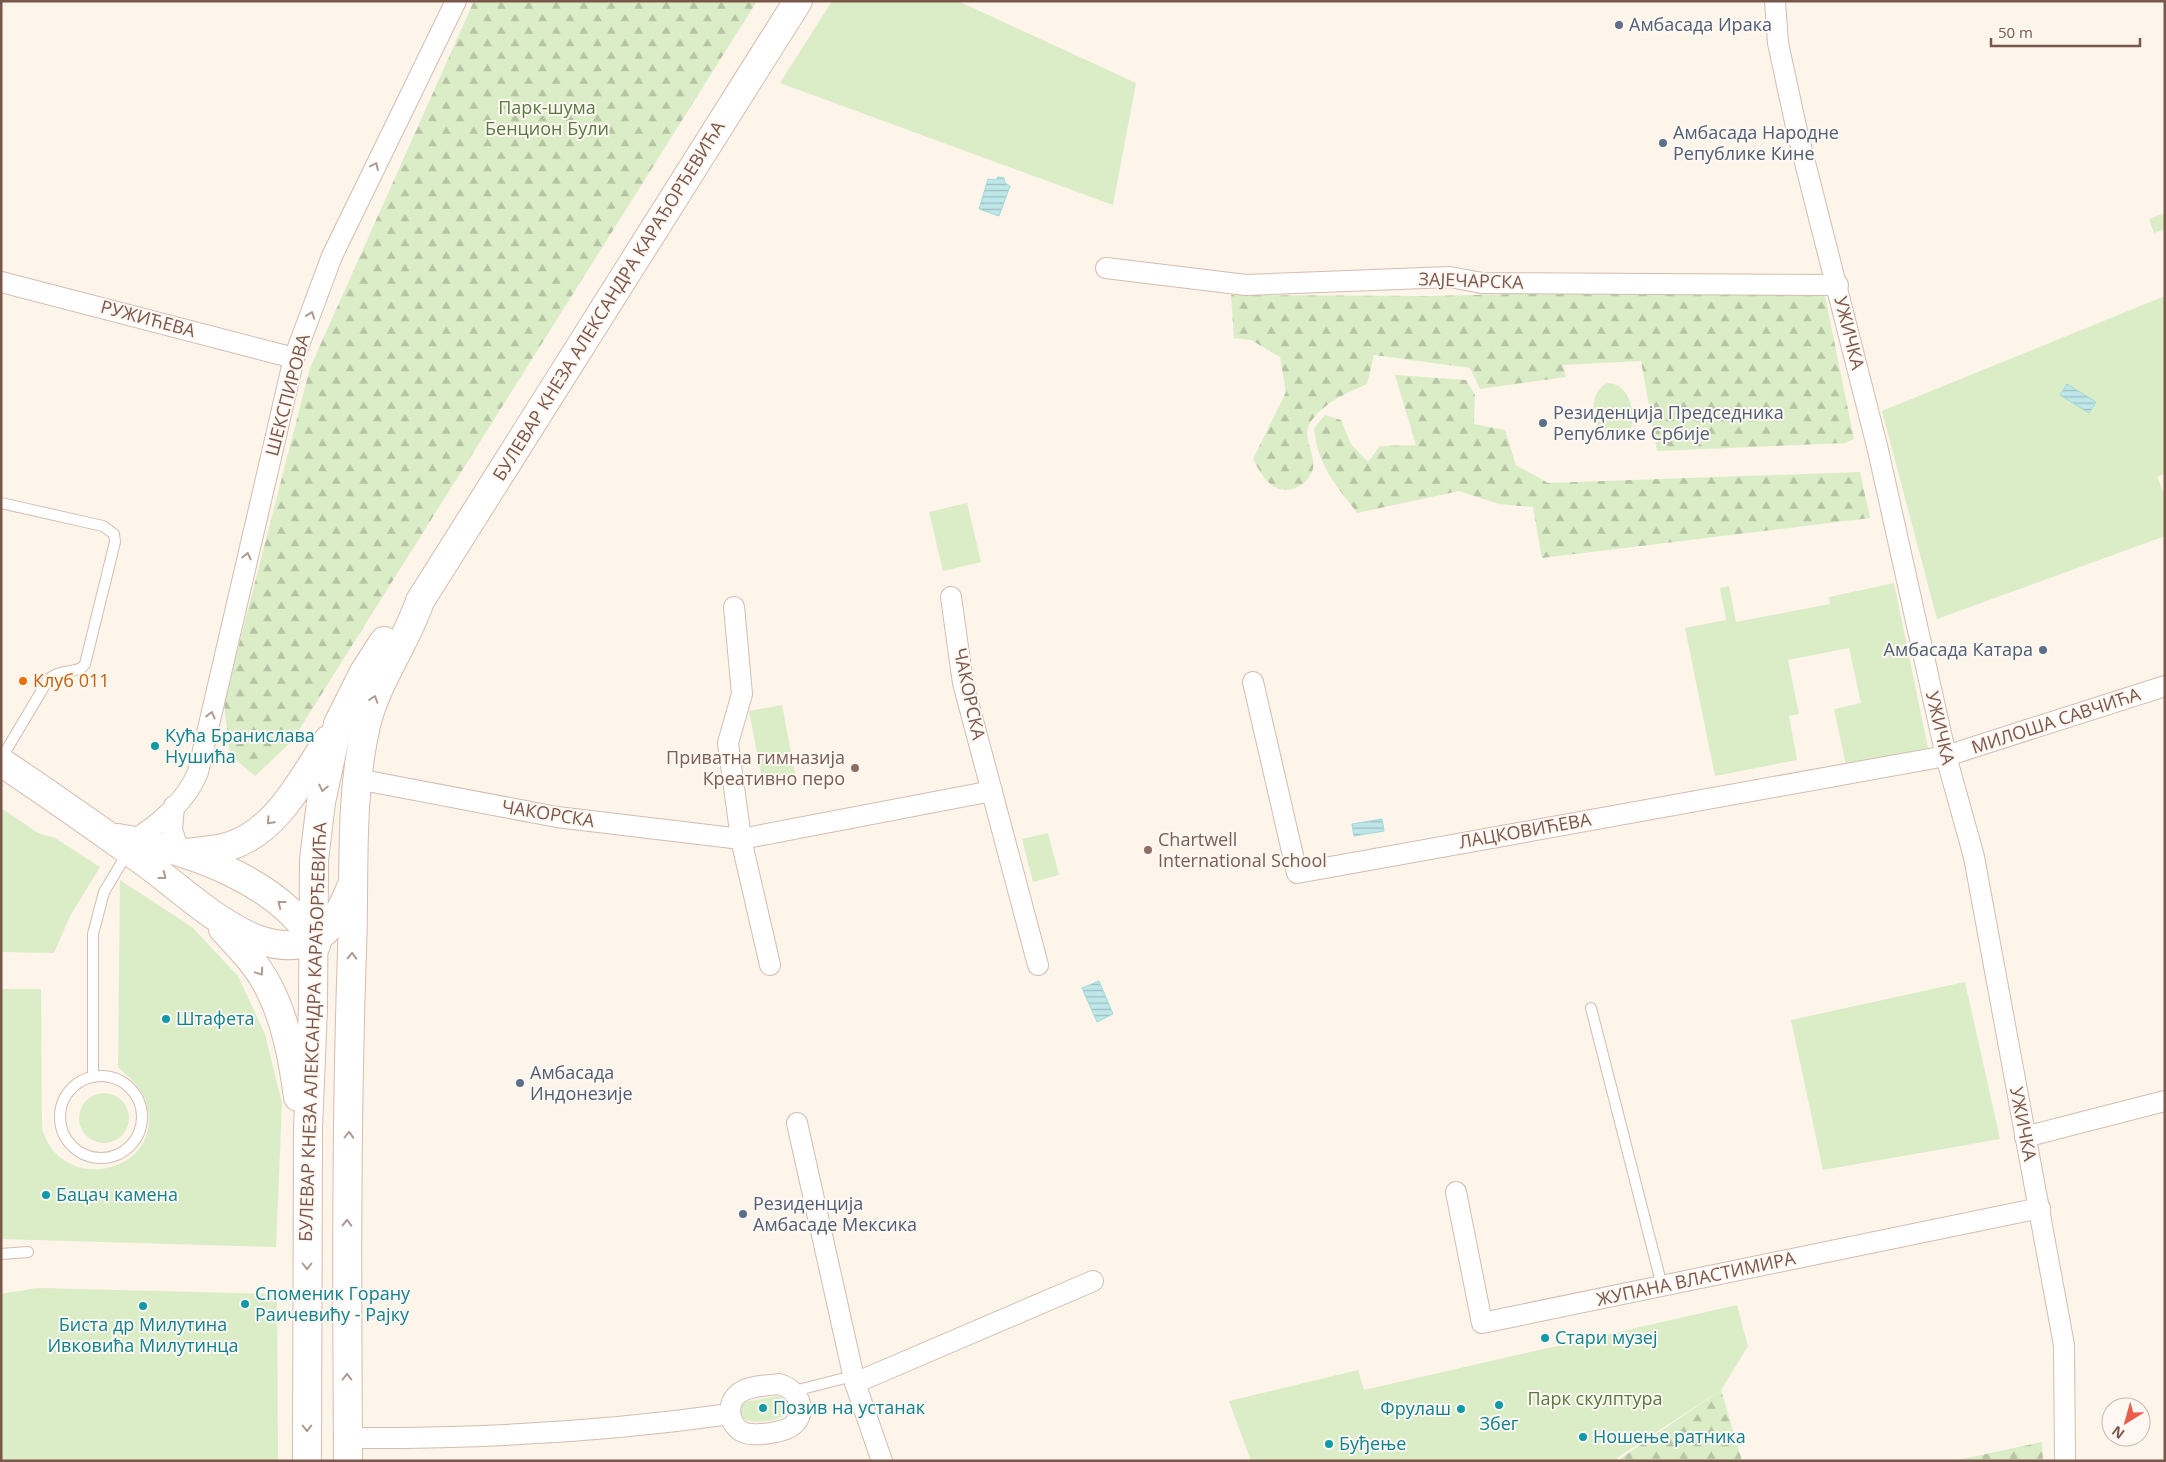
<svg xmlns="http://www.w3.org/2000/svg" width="2166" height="1462" font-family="'Open Sans',sans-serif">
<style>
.green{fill:#daedc7}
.forest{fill:url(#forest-firs)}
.water{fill:url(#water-rules);stroke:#a2d9db}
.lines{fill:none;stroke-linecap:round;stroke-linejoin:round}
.lane-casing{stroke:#d3bdb1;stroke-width:12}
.street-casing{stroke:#d3bdb1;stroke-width:22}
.secondary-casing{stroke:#d7bcae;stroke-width:30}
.lane{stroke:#fff;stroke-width:10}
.street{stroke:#fff;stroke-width:20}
.secondary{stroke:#fff;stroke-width:28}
.oneway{stroke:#af9a93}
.service-dot{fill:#5c6f8a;stroke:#fff8f2;stroke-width:2}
.food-dot{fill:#e8710a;stroke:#fff8f2;stroke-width:2}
.culture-dot{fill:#0f9aa8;stroke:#fff8f2;stroke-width:2}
.education-dot{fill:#8d6e63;stroke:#fff8f2;stroke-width:2}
.labels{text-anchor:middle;stroke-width:4;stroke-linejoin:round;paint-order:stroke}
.service-label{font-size:18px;fill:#4e5e75;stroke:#fff8f2;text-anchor:start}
.park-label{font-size:18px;fill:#587a40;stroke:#fff8f2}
.street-label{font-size:18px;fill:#7a574b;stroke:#fff8f2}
.food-label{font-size:18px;fill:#c56008;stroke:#fff8f2;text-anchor:start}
.culture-label{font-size:18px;fill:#0d838f;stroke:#fff8f2;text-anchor:start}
.education-label{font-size:18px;fill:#785e54;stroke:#fff8f2;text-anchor:end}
</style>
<defs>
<pattern id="forest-firs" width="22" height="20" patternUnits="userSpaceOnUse" patternTransform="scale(1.25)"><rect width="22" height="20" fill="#daedc7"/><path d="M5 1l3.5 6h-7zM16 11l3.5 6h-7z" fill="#b6c3a4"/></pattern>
<pattern id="water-rules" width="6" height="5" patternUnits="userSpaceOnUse" patternTransform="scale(1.25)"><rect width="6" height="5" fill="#bde7e9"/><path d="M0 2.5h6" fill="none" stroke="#9fbebf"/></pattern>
</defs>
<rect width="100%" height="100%" fill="#fdf4ea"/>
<g class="green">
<path d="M832,1H958L1136,83L1113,205L780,83Z"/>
<path d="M2165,213V229L2154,233L2149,219Z"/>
<path d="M2165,296V473L2157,477L2165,495V536L1937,619L1882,411Z"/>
<path d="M1608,383C1631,383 1639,421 1627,436C1596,456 1580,393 1608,383Z"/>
<path d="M967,503L981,562L943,571L929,512Z"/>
<path d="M1894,583L1928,748L1846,765L1834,709L1861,703L1849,648L1788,660L1799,714L1789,716L1797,760L1715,776L1685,628L1726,620L1720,588L1729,586L1736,622L1830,604L1829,597Z"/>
<path d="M782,705L796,778L763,784L749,711Z"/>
<path d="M1,808L38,833L55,838L100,867L70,916L54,953L1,952Z"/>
<path d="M1048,833L1059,875L1033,882L1022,839Z"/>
<path d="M120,880L192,927L238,976L265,1034L282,1103L276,1247L1,1239V989H41L42,1128C62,1200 171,1170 145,1099C141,1087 127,1076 118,1067Z"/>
<path d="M1965,982L2000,1139L1823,1170L1791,1020Z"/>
<circle cx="104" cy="1118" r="25"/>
<path d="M37,1288L277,1294L278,1461H1V1294Z"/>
<path d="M1737,1305L1748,1346L1721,1390L1618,1457L1617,1461H1251L1229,1401L1358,1370L1364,1390Z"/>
<path d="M778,1396L788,1402V1409L784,1416C773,1421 749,1426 741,1416L740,1408L745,1402Z"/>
</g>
<g class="forest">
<path d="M474,1H757L292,741L255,776L230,755L224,703L310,368Z"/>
<path d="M1646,291H1824L1854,439L1845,443L1657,451L1641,361L1563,365L1566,377L1480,389L1470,368L1374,355L1367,384C1345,394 1324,402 1310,423C1301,439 1318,456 1312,472C1308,480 1303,485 1295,488C1273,496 1262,476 1253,459L1286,392L1280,357L1251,340L1234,338L1231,295L1430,296Z"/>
<path d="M1395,375L1466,380L1475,395L1474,424L1505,430L1516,465L1548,483L1860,472L1870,518L1542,558L1533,507L1499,504L1459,491L1357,513C1335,483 1318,467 1314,428L1325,415L1341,420L1351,444L1368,462L1380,446L1416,445Z"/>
<path d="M1721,1390L1742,1461H1619L1620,1459Z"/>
<path d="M2042,1442L2043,1461H1953Z"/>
</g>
<g class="water">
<path d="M998,177L1004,178L1005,183L1010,186L999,216L979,209L988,179L995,180Z"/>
<path d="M2067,384L2096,402L2089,413L2060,395Z"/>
<path d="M1382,819L1384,831L1354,836L1352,824Z"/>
<path d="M1099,981L1113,1014L1097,1022L1082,988Z"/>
</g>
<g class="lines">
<defs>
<g id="lane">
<path d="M1,503L103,526L114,534L115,542L85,664C78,675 61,667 48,680L1,759"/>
<path d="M1591,1008L1662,1286"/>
<circle cx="101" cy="1117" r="41"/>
<path d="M93,1076V934L104,892L128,852"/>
<path d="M1,1254L28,1252"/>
<path d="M794,1391L853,1376"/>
</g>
<g id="street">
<path d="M1775,1L1778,43L1797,131L1878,450L1946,756L1974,857L2064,1345L2065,1461"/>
<path d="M1106,268L1246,285L1450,277L1482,283L1838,285"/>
<path d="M1,282L294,358"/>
<path d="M951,597L963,683L1038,965"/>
<path d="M734,607L742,694L728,743L741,839L770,965"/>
<path d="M1253,682L1297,873L1946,756L2165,686"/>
<path d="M357,779L557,817L741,839L992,791"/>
<path d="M174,806L172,830L180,853"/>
<path d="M133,840C158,826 187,800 198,772L294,358L332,256L456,1"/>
<path d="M797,1123L855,1383L882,1461"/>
<path d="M2025,1137L2165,1101"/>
<path d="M1456,1192L1482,1323L2040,1208"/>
<path d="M855,1383L1093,1281"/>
<path d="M779,1384C797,1389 810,1410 793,1425C785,1432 763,1435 752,1434C731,1434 723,1407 738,1394C748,1385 767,1386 779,1384Z"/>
<path d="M347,1438C476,1439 603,1432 730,1414"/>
</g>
<g id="secondary">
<path d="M1,762C50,795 99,829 147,864C182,890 215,922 256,939C270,944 286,947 301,944C328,939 342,910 351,887"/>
<path d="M118,838C187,849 281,881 316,945"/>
<path d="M184,853C199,851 216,851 230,846C277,831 302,779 328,740"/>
<path d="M223,929C239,946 257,964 268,986C286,1020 293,1060 298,1097"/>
<path d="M307,1461L308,1129L313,1008L314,860L321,802L338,724L364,672L384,641"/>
<path d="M348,1461C347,1291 346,1122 352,952C355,876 349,800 366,725C377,680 405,645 420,601L798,1"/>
</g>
</defs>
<use href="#lane" class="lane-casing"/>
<use href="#street" class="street-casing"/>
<use href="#secondary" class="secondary-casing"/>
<use href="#lane" class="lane"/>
<use href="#street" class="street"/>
<use href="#secondary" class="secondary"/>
</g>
<defs><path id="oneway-chevron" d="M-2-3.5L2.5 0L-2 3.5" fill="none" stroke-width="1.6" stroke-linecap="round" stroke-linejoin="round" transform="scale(1.25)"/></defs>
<g class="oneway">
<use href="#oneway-chevron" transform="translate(375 166) rotate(-65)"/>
<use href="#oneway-chevron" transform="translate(311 315) rotate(-70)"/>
<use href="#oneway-chevron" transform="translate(247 556) rotate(-77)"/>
<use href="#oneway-chevron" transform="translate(374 699) rotate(-72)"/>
<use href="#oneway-chevron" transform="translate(211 715) rotate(-77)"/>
<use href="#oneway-chevron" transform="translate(323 788) rotate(102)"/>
<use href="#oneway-chevron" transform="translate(270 821) rotate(133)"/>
<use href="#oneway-chevron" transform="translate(163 876) rotate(37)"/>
<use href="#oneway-chevron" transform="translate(281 904) rotate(-142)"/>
<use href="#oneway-chevron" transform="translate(352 956) rotate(-88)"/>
<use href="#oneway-chevron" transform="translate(260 972) rotate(56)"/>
<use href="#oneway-chevron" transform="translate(349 1135) rotate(-89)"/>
<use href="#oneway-chevron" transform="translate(347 1223) rotate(-89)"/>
<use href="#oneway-chevron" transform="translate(307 1266) rotate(90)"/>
<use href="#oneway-chevron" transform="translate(347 1377) rotate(-90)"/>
<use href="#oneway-chevron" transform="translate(307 1428) rotate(90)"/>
</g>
<g class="service-dot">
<circle cx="1619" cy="25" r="5"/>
<circle cx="1663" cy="143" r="5"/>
<circle cx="1543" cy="423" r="5"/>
<circle cx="2043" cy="650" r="5"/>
<circle cx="520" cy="1083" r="5"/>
<circle cx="743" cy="1214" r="5"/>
</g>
<circle class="food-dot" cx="23" cy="681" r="5"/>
<g class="culture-dot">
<circle cx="155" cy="746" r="5"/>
<circle cx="166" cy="1019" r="5"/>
<circle cx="46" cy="1195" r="5"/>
<circle cx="245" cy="1304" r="5"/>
<circle cx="143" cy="1306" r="5"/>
<circle cx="1545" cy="1338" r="5"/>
<circle cx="1499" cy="1405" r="5"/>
<circle cx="763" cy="1408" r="5"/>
<circle cx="1461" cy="1409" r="5"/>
<circle cx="1583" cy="1437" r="5"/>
<circle cx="1329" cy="1444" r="5"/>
</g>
<g class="education-dot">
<circle cx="855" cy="768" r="5"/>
<circle cx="1148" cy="850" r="5"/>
</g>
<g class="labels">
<g class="service-label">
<text x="1629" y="31">Амбасада Ирака</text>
<text x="1673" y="139">Амбасада Народне<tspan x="1673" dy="21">Републике Кине</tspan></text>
<text x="1553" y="419">Резиденција Председника<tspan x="1553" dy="21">Републике Србије</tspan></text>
<text x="2033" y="656" text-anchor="end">Амбасада Катара</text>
<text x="530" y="1079">Амбасада<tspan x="530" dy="21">Индонезије</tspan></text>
<text x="753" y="1210">Резиденција<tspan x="753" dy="21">Амбасаде Мексика</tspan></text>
</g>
<g class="park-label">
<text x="547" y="114">Парк-шума<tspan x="547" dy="21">Бенцион Були</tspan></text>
<text x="1595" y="1405">Парк скулптура</text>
</g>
<g class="street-label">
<text transform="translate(1471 281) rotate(2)" y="6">ЗАЈЕЧАРСКА</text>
<text transform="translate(609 301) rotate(-58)" y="6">БУЛЕВАР КНЕЗА АЛЕКСАНДРА КАРАЂОРЂЕВИЋА</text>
<text transform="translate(148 319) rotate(15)" y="6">РУЖИЋЕВА</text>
<text transform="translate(1849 333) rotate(76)" y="6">УЖИЧКА</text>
<text transform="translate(288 395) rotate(-75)" y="6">ШЕКСПИРОВА</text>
<text transform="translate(969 694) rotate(78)" y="6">ЧАКОРСКА</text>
<text transform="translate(2056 721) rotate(-18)" y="6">МИЛОША САВЧИЋА</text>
<text transform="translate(1940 728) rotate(77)" y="6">УЖИЧКА</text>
<text transform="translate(548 814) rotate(9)" y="6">ЧАКОРСКА</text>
<text transform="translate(1525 831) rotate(-10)" y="6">ЛАЦКОВИЋЕВА</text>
<text transform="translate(313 1032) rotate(-88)" y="6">БУЛЕВАР КНЕЗА АЛЕКСАНДРА КАРАЂОРЂЕВИЋА</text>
<text transform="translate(2023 1124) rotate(79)" y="6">УЖИЧКА</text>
<text transform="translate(1696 1279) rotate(-12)" y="6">ЖУПАНА ВЛАСТИМИРА</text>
</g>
<g class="food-label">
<text x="33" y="687">Клуб 011</text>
</g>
<g class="culture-label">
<text x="165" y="742">Кућа Бранислава<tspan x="165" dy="21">Нушића</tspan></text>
<text x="176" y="1025">Штафета</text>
<text x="56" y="1201">Бацач камена</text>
<text x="255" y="1300">Споменик Горану<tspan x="255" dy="21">Раичевићу - Рајку</tspan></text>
<text x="143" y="1331" text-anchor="middle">Биста др Милутина<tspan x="143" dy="21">Ивковића Милутинца</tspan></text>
<text x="1555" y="1344">Стари музеј</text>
<text x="773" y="1414">Позив на устанак</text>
<text x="1451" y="1415" text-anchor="end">Фрулаш</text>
<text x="1499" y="1430" text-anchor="middle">Збег</text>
<text x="1593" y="1443">Ношење ратника</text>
<text x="1339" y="1450">Буђење</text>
</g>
<g class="education-label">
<text x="845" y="764">Приватна гимназија<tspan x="845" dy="21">Креативно перо</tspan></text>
<text x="1158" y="846" text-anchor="start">Chartwell<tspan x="1158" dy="21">International School</tspan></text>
</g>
</g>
<rect width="2166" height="1462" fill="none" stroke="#7a574b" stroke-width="5"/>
<g transform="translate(2126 1422) rotate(217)"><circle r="24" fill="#fff8f2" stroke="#cab8af"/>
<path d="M0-4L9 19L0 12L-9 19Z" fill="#eb5d4b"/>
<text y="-8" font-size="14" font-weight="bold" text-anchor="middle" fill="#7a574b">N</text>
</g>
<path d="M1991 38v8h149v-8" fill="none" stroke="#7a574b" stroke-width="2.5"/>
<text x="1998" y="38" font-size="15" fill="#7a574b" stroke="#fff8f2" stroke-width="4" paint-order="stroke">50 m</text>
</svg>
